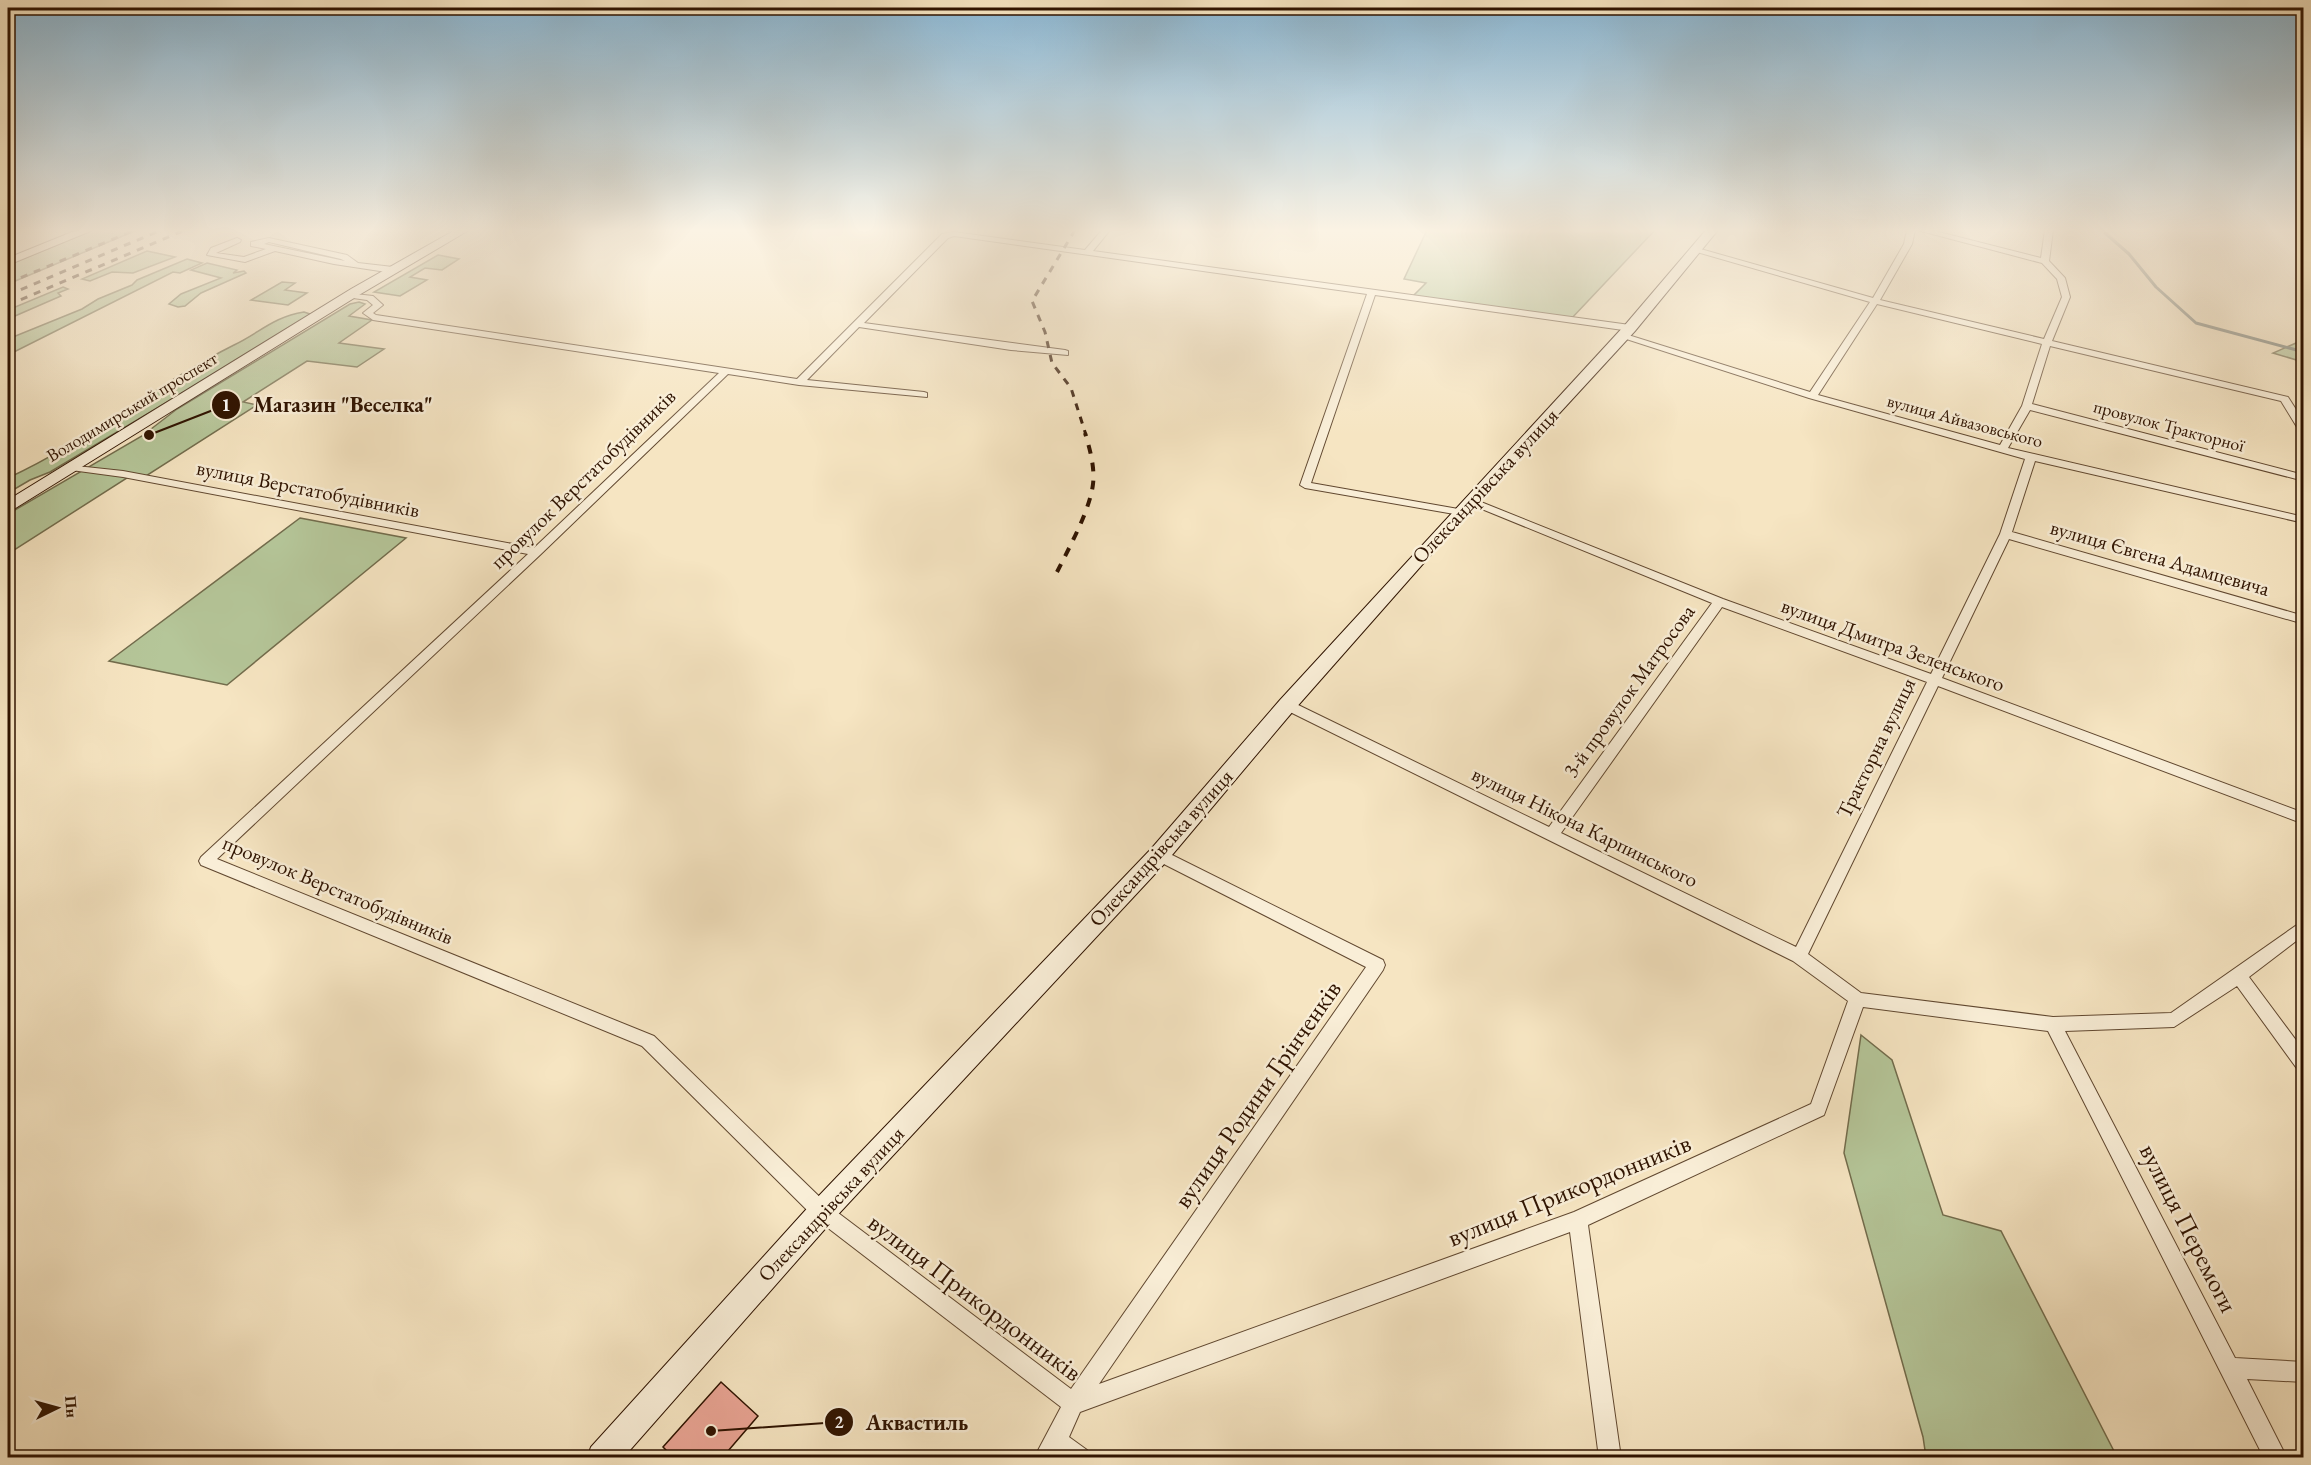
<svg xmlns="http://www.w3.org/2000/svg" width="2311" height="1465" font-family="'EB Garamond',serif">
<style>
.green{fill:#b5c699;stroke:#726c4c;stroke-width:1.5}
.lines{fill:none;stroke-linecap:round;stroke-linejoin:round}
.stream{stroke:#727970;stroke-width:3}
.building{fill:#e9a494;stroke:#2f1300;stroke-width:1.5}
.street-casing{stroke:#614830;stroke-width:2}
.secondary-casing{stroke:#2f1300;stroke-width:2}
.street{fill:#f9eed7;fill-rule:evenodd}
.secondary{fill:#f9eed7;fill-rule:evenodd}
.rail-far1{stroke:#2f1300;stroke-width:3;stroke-dasharray:7 7;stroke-linecap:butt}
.rail{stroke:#2f1300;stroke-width:4;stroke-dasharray:9 9;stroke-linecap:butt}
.labels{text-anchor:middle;stroke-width:5;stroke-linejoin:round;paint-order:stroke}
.far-street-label{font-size:18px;fill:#2f1300;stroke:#f9eed7}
.street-label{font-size:21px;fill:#2f1300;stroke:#f9eed7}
.near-street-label{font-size:26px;fill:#2f1300;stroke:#f9eed7}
.leader{fill:none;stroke:#2f1300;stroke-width:2}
.callout-dot{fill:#2f1300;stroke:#f9eed7;stroke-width:2}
.mark-label{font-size:18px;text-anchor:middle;font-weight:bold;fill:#fff}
.callout-label{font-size:22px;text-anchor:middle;font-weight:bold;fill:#2f1300;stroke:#f9eed7;stroke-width:5;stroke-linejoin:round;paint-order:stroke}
</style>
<rect width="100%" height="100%" fill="#f6e5c2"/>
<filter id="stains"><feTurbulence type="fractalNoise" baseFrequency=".00333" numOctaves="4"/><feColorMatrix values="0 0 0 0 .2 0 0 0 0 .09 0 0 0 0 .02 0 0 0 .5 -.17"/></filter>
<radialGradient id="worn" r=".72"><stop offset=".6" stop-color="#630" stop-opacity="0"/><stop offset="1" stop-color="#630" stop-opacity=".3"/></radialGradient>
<g class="green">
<path d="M93,230H137L8,284V265Z"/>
<path d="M1427,230H1655L1571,319L1412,297L1426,283L1404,279Z"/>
<path d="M147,251L175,257L133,273L112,272L90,281L82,279Z"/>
<path d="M438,255L459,259L442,270L425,268L410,277L427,280L400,296L374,292Z"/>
<path d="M187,259L202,263L180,273L173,272L8,355V339L82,309L98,299L132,285L137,280Z"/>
<path d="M207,263L237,270L233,273L244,271L246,273L201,293L185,306L178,307L169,304L181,294L221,278L191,270Z"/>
<path d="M282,282L295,283L285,290L307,293L288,305L251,300Z"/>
<path d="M63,287L68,289L58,293L61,296L8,319V310Z"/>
<path d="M359,302L365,304L349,316L372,320L339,343L384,349L357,367L307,361L243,402L257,405L146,476L133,474L8,554V514L142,436L177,409L350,304Z"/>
<path d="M304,312L313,315L50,472L30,480L8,493V478C87,442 156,384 234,345C261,332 273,317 304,312Z"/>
<path d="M2303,340V362L2273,353Z"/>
<path d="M300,518L406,538L227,685L109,661Z"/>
<path d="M1861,1035L1892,1060L1943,1215L2001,1231L2117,1457H1926L1923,1437L1844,1153Z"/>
</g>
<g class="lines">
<path class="stream" d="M2105,233L2129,254L2156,287L2196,323L2304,352"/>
</g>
<path class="building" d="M721,1382L758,1416L722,1458H674L663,1447Z"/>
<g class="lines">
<defs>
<g id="street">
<path d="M1102,230H1110L1093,251L1630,325L1635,328L1630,331L1375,295L1311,483L1464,510V514L1460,515L1305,488L1300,485L1367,294L954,236L948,238L864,323L1065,350L1068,351V355L1011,350L859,327L807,380L924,392L927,393V397L799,385L728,374L541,554L217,859L654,1036L829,1206L1071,1389L1366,967L1154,859L1152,855L1154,851H1164L1383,960L1385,965L1383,970L1099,1384L1574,1212L1811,1104L1848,1001L1793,961L1282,708L1280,705L1287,701L1292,702L1549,827L1712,603L1467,503V499L1471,498L1723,599L1931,674L2000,534L2025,459L1809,398L1617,336L1625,334L1810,392L1870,302L1690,250L1697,248L1873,298L1904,244L1907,230H1915L1912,244L1880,300L2044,339L2062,297L2057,279L2042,263L1917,230H1931L2041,258L2045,230H2053L2049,261L2065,278L2070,297L2052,341L2288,397L2297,411L2304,412V418H2302L2304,433L2300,432L2281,401L2050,346L2032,404L2304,475V481L2030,410L2008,448L2304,517V523L2035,461L2012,532L2304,616V624L2009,539L1942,678L2304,813V824L1938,686L1808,954L1861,993L2053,1017L2171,1013L2304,920V935L2249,977L2304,1051V1072L2298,1070L2237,986L2174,1027L2065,1031L2235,1358L2304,1362V1382L2247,1379L2287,1458H2264L2048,1031L1863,1007L1824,1115L1588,1225L1621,1458H1599L1570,1232L1080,1412L1069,1437L1087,1450L1090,1458H1034L1061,1407L815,1218L642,1046L201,865L199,861L201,857L528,554L123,477L71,470L67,469V465L123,471L534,548L719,373L373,320L363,313L373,305L367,300L346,297V293L373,296L383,305L373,313L376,315L797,379L942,234L954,232L1085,250ZM1877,304L2042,344L2022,406L2000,445L1818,395ZM1722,607L1927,682L1796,947L1561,833Z"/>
<path d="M237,238L241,240L240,242L216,253L244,257L266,249L251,246V242L269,238L347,255L358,263L393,267L397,270L393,273L334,264L275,251L245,262L207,255L211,248ZM269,242L341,259L345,261L264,244Z"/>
</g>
<g id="secondary">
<path d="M77,230H93L8,265V258Z"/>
<path d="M455,230H469L359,295L14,509L8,511V500L351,289Z"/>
<path d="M1706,230H1718L1635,331L1466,515L1294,710L1167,861L832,1221L623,1458H587L591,1447L812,1203L1151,849L1280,700L1625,325Z"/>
</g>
</defs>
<use href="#street" class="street-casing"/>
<use href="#secondary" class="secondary-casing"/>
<use href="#street" class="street"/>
<use href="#secondary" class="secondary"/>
<g class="rail-far1">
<path d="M1075,230L1032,301L1045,332L1052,363L1071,388L1086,435"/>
<path d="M8,283L135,230"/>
<path d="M8,295L161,230"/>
<path d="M8,305L185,230"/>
</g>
<path class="rail" d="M1057,572C1069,548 1090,510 1093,484C1095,468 1090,449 1085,433"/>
</g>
<linearGradient id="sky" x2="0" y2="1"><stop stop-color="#8ab8d6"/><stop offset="0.53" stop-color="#fbf3e4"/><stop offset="1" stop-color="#fbf3e4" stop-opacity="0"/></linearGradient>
<rect width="2311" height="435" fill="url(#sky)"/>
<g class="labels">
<g class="far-street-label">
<text transform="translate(132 407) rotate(-31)" y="6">Володимирський проспект</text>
<text transform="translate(1965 421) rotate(15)" y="6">вулиця Айвазовського</text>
<text transform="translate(2169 426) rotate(15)" y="6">провулок Тракторної</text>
</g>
<g class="street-label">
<text transform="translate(583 479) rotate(-44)" y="7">провулок Верстатобудівників</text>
<text transform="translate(1485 486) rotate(-47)" y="7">Олександрівська вулиця</text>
<text transform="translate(308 489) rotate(11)" y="7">вулиця Верстатобудівників</text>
<text transform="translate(2160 558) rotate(16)" y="7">вулиця Євгена Адамцевича</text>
<text transform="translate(1893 645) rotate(20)" y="7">вулиця Дмитра Зеленського</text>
<text transform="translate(1629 691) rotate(-54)" y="7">3-й провулок Матросова</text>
<text transform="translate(1876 748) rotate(-64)" y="7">Тракторна вулиця</text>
<text transform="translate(1585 827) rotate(26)" y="7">вулиця Нікона Карпинського</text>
<text transform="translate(1161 848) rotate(-48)" y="7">Олександрівська вулиця</text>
<text transform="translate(338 890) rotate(23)" y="7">провулок Верстатобудівників</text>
<text transform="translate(831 1204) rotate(-47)" y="7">Олександрівська вулиця</text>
</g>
<g class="near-street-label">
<text transform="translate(1257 1094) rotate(-55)" y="9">вулиця Родини Грінченків</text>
<text transform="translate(1569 1190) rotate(-22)" y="9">вулиця Прикордонників</text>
<text transform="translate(2189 1228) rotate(63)" y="9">вулиця Перемоги</text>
<text transform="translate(975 1297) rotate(37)" y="9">вулиця Прикордонників</text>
</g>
</g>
<path class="leader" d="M149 435L226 405M711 1431L839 1422"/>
<g class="callout-dot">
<circle cx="149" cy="435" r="6"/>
<circle cx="711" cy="1431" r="6"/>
<circle cx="226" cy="405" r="15"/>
<circle cx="839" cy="1422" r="15"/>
</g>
<g class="mark-label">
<text x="226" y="411">1</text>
<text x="839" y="1428">2</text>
</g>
<g class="callout-label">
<text x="343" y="412">Магазин "Веселка"</text>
<text x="917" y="1430">Аквастиль</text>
</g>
<rect width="2311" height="1465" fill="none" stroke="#f6e5c2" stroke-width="30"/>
<rect x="9" y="9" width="2293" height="1447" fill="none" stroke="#2f1300" stroke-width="3"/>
<rect x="15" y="15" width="2281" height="1435" fill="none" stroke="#2f1300" stroke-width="1.5"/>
<g transform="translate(57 1408) rotate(85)" stroke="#f9eed7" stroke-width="4.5" paint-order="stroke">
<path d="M0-4.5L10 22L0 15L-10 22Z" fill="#2f1300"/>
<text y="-9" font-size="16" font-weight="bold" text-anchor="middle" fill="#2f1300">Пн</text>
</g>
<rect width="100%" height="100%" filter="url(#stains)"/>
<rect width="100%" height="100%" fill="url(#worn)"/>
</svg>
